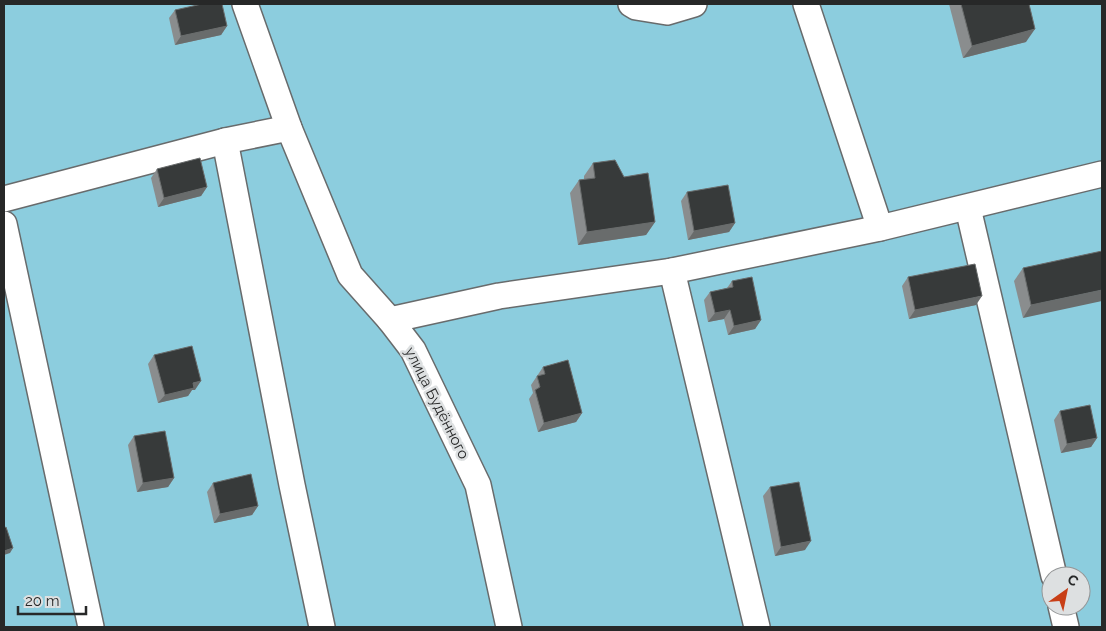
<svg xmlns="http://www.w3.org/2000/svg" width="1106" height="631" font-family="Raleway,sans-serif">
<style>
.green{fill:#8ccdde;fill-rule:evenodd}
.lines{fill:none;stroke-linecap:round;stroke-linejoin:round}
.minor-casing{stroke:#686b6c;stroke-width:28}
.minor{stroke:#fff;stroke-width:25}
.wall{fill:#8a8d8e}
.shaded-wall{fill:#696c6c}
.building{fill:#373a3a;stroke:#696c6c}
.labels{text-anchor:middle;stroke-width:5;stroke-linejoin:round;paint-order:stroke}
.street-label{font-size:15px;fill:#272828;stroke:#dde0e1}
</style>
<rect width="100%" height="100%" fill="#dde0e1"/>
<path class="green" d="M4,4H1102V627H4ZM1051,576H1081V606H1051Z"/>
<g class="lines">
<defs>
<g id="minor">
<path d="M245,4L289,128L350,275L390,320L413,350L478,485L509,627"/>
<path d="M631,4L636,7L667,12L694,4"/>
<path d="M806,4L880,228"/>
<path d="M225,141L292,485L322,627"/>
<path d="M4,199L225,141L289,128"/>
<path d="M968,208L1054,576"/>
<path d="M4,224L91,627"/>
<path d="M672,271L757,627"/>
<path d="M390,320L499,296L672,271L880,228L1102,174"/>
<path d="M1061,606L1066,627"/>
</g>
</defs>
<use href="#minor" class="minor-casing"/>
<use href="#minor" class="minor"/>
</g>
<g class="wall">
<path d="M949,4H1029L1026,42L963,58Z"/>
<path d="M175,10L227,26L221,35L175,45L169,18Z"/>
<path d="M593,163L624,177L655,222L646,235L578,245L570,193L579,180L584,179V176Z"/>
<path d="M157,169L207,187L201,196L158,207L151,178Z"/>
<path d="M687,192L735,223L729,232L688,240L681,201Z"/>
<path d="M1102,251L1023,318L1014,281L1023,268Z"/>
<path d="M908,277L976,305L909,319L902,286Z"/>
<path d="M732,281L761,320L755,329L728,335L724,319L708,322L704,300L710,292L727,288Z"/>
<path d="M154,355L195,390H192L188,396L158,403L148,364Z"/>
<path d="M543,367L582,413L576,422L538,432L529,399L533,393L531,385Z"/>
<path d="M1060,411L1097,438L1091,447L1061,453L1054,420Z"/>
<path d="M134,436L174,478L168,487L137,492L128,445Z"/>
<path d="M213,483L258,506L252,515L214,523L207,492Z"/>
<path d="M770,487L805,550L775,556L763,496Z"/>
</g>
<g class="shaded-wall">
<path d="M227,26L221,35L175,45L181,36Z"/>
<path d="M1035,29L1026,42L963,58L972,46Z"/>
<path d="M207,187L201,196L158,207L164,198Z"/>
<path d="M655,222L646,235L578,245L587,232Z"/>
<path d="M735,223L729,232L688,240L694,231Z"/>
<path d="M1102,290V301L1023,318L1031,305Z"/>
<path d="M982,296L976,305L909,319L915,310Z"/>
<path d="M730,310L724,319L708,322L715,313Z"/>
<path d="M761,320L755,329L728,335L734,326Z"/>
<path d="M201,381L195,390H192L188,396L158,403L165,395L193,383Z"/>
<path d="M582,413L576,422L538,432L544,423Z"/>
<path d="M1097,438L1091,447L1061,453L1067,444Z"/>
<path d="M174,478L168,487L137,492L143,483Z"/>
<path d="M258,506L252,515L214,523L220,514Z"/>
<path d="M811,541L805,550L775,556L781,547Z"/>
<path d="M13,548L10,553L4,555V551Z"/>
</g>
<g class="building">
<path d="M202,4H222L227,26L181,36L175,10Z"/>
<path d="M961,4H1029L1035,29L972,46Z"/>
<path d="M200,158L207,187L164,198L157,169Z"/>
<path d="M615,160L624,177L648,173L655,222L587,232L579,180L595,178L593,163Z"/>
<path d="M728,185L735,223L694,231L687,192Z"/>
<path d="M1102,251V290L1031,305L1023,268Z"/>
<path d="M975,264L982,296L915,310L908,277Z"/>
<path d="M752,277L761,320L734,326L730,310L715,313L710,292L733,287L732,281Z"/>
<path d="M192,346L201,381L193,383L194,388L165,395L154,355Z"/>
<path d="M568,360L582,413L544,423L535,390L540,387L537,376L545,374L543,367Z"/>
<path d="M1090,405L1097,438L1067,444L1060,411Z"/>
<path d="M165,431L174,478L143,483L134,436Z"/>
<path d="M251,474L258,506L220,514L213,483Z"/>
<path d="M799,482L811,541L781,547L770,487Z"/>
<path d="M6,527L13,548L4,551V528Z"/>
</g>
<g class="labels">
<g class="street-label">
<text transform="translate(437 403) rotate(63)" y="5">улица Будённого</text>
</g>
</g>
<rect width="1106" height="631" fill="none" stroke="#272828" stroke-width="10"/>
<g transform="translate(1066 591) rotate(33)"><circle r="24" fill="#dde0e1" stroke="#949697"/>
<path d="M0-4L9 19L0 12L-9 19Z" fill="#c83f17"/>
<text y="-8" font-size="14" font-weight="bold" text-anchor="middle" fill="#272828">С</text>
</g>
<path d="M18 606v8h68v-8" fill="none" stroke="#272828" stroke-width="2.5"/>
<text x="25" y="606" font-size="15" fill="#272828" stroke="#dde0e1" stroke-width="4" paint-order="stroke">20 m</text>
</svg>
